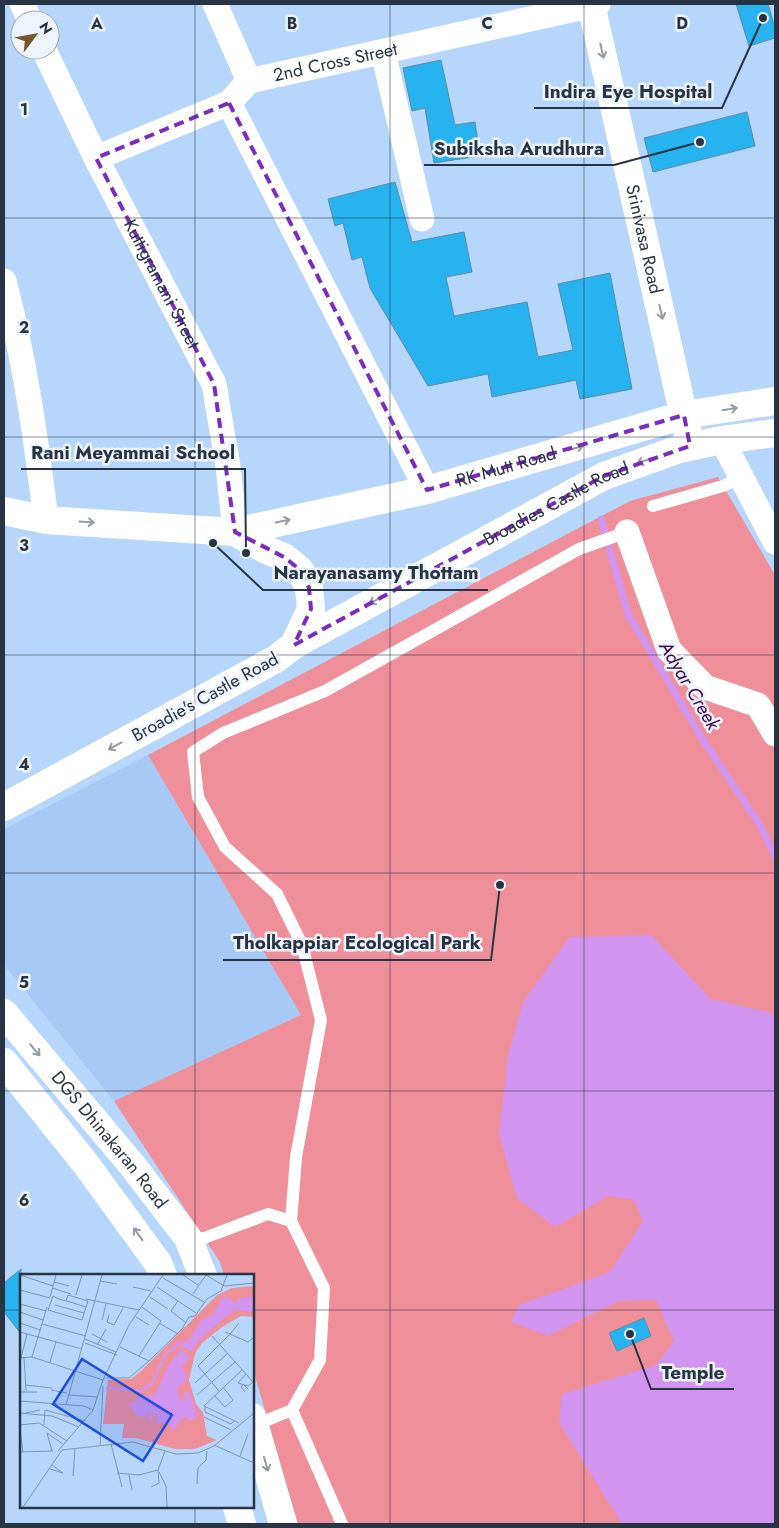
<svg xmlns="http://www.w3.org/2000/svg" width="779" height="1528" font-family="Jost,sans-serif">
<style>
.built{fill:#a6caf5}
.green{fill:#ef8f9a}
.water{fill:#d195f0}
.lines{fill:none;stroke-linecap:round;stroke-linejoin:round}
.stream{stroke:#d195f0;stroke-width:7}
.building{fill:#26b3ef;stroke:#5d8ba4}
.lane{stroke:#fff;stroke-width:12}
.street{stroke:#fff;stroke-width:25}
.secondary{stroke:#fff;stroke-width:28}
.primary{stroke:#fff;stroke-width:28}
.oneway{stroke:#949aa1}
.marked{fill:none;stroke:#7b2cbf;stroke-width:4;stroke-dasharray:10 6;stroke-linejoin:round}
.grid{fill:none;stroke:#283443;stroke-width:1;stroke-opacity:0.55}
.labels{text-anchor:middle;stroke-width:5;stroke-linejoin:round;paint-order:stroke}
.street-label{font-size:18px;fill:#283443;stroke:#eef4fc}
.water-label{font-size:19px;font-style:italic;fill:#400257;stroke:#eef4fc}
.inset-river{fill:none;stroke:#d195f0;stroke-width:2.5}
.inset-road{fill:none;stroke:#7e95b2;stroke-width:1}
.view{fill:#1d4ed8;fill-opacity:0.15;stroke:#1d4ed8;stroke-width:2.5}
.inset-edge{fill:none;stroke:#283443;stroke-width:2.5}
.grid-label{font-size:16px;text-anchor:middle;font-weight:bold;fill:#283443;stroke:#eef4fc;stroke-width:5;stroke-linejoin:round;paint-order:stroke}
.leader{fill:none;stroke:#283443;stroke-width:2}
.callout-dot{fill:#283443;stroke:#eef4fc;stroke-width:2}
.callout-label{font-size:19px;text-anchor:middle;font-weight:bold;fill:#283443;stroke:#eef4fc;stroke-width:5;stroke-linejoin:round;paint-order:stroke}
</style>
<rect width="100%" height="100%" fill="#b7d6fc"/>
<path class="built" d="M148,755L301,1015L114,1101L4,965V829Z"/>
<path class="green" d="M718,477L775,575V1524H298L253,1369L252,1276L224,1275L220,1262L114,1101L301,1015L148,755L630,501Z"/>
<path class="water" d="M651,935L711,999L772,1013L775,1023V1524H622L559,1422L562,1394L656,1365L674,1341L656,1300L619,1301L548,1336L511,1322L519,1305L610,1272L643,1221L634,1200L608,1196L555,1227L517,1198L499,1133L508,1056L523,1002L570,937Z"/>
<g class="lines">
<path class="stream" d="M601,519L628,614L703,740L760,825L775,857"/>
</g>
<g class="building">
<path d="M736,4H768L775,28V38L749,46Z"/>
<path d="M441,60L455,125L475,122L480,156L434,163L425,108L412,111L403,68Z"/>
<path d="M747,112L755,146L653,172L644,138Z"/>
<path d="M395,182L412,242L464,232L472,272L446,277L454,316L527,302L538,357L573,350L558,284L610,273L632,389L580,399L576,380L492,397L488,374L428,386L370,288L362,257L352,260L343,223L335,226L328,199Z"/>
<path d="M21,1269V1334L4,1312V1283Z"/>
<path d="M644,1318L651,1336L617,1351L609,1333Z"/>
</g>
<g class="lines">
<g class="lane">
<path d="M653,506L723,486L740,478"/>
<path d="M291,1221L296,1157L321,1020L302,945L277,894L225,847L198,797L193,752L223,733L325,691L579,549L627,532"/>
<path d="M188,1238H204L268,1214L291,1221L324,1288L320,1360L292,1410L255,1425"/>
<path d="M292,1410L342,1524"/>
</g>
<g class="street">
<path d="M22,4L30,20"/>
<path d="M215,4L249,81"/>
<path id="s1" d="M44,50L96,158L214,384L228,466L235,532"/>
<path d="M383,52L422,219"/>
<path d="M229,103L427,490"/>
<path id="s2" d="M96,158L229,103L249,81L598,4"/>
<path d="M4,281C25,360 36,439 46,520"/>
<path d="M722,440L775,542"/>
<path d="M627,532L669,650L705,687L758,705L775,734"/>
</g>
<g class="secondary">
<path id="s3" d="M591,4L688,434"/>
<path id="s4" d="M235,532L427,490L684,415L775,401"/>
<path id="s5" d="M294,645L604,476L679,449L722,440L775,433"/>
</g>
<g class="primary">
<path d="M4,511L46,520L235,532L264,549L284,557L300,570L309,588L311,609L294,645L276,659L4,807"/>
<path id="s6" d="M4,1013L132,1165L188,1238L203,1276"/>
<path d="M4,1062L85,1163L158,1263L163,1276"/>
<path d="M252,1417L283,1524"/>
<path d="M237,1507L242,1524"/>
</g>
</g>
<defs><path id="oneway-shaft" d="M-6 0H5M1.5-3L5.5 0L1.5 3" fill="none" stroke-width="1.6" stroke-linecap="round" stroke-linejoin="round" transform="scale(1.25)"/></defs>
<g class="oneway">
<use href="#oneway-shaft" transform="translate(602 51) rotate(77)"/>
<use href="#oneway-shaft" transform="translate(661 312) rotate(77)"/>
<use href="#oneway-shaft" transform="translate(730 409) rotate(-9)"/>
<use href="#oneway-shaft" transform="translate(576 448) rotate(-16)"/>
<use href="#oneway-shaft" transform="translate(644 461) rotate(160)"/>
<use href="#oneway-shaft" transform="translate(283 521) rotate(-12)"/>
<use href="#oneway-shaft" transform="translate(87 522) rotate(4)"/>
<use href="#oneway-shaft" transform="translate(376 600) rotate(151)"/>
<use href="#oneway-shaft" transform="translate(115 746) rotate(152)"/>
<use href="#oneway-shaft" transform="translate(35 1050) rotate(50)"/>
<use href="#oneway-shaft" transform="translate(138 1234) rotate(-126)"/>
<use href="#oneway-shaft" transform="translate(266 1464) rotate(74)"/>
</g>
<path class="marked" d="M229,103L427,490L684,415L690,446L604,476L294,645L311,609L309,588L300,570L284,557L235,532L214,384L96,158Z"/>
<path class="grid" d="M195,4V1276M390,4V1524M584,4V1524M4,218H775M4,437H775M4,655H775M4,873H775M4,1091H775M4,1310H21M252,1310H775M195,1507V1524"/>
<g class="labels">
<g class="street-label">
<text dy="6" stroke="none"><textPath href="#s2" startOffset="262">2nd Cross Street</textPath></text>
<text dy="6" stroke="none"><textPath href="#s3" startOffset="241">Srinivasa Road</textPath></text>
<text dy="6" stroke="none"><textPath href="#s1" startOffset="262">Kuttigramani Street</textPath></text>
<text dy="6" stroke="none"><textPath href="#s4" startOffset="279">RK Mutt Road</textPath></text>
<text dy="6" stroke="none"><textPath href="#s5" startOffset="298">Broadies Castle Road</textPath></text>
<text transform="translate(205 697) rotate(-29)" y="6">Broadie's Castle Road</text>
<text dy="6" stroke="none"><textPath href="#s6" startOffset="165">DGS Dhinakaran Road</textPath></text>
</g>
<g class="water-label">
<text transform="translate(690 685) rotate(59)" y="7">Adyar Creek</text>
</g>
</g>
<g transform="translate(20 1274)">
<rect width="234" height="234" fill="#b7d6fc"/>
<path d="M234,12V43L221,42L202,53L182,69L175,80L169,106L176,130L183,139L187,162L197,166L175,175H155L116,164H102L104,150H83L88,106L111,105L120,98L197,21L212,14Z" fill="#ef8f9a"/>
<path d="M204,22L216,29L220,24L234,23V38L214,36L181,64L171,77L159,71L169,65L182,46L192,41ZM160,76L164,77L169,83L167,89L161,91L167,103L165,109L158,112V120L161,126L165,125L164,118H169L178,143L169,147L167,143L161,145L154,157L149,150L136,149L137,140H134L130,149L129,138L126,143H118L109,131L121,122L135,121L148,92Z" fill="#d195f0"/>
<path class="inset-river" d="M86,114L122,117L133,108L145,81L160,68"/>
<path class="inset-road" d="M0,1L33,12M163,1L178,11M186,1L204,12L234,9M143,4L184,28M80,7L97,10M34,8L49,12M113,13L131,17M137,13L176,39M32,14L51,20M0,16L30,24M173,20L186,1M56,21L62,1M30,23L36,1M130,23L148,35M66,25L119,36M46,27L48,21L68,27L64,39L62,46L28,36L33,22L39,25L50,28L66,33M158,27L151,37L165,48M0,30L26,37M35,31L64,39M0,38L23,46M89,41L87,48L94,51L103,34M116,43L129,51M82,46L86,30M0,49L20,56M139,49L158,60M22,50L66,62M0,58L62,75M205,58L210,60L219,49M72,60L87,68M192,62L234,109M65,65L96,78M65,69L97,81M77,71L86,55M100,73L129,87M119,82L141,47L122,33M4,83L6,117M12,83L27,33M0,84L12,83L83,106M1,84L7,60M30,88L36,68M226,100L218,109L228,112L233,108M86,104H109L129,87L162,55L169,43L175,42L187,25L201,17L207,1M175,109L208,79M5,111L32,114M31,116L47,119M199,117L178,92L210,60L228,68L234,63M0,118H17M225,118L221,113L223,110L228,115M48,121L77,123M177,121L215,88M194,121L205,133L213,126L203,113M0,127L64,132L73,136M46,131L82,1M185,133V138L211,150L215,146M0,139L32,142L59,153M5,139L20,136M184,143L211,156M219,149L184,132L222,96M0,151L19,149L47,167M24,151L25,136L65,147M0,157L3,178M91,170L102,213M80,171L83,112M194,171L234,189M32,177L27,159L43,170M38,177L73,136L83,106L109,51L143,1M0,178L33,177M220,182L228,160M30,195L43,199L32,191M139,198L146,212L147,233M97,199L119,201L138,196M109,201L112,216M53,202L55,175M177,210L178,194L186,186L187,177M131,213L139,209L138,196L145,177M3,233L42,176L113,168L156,180L178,179L194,172L234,139"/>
<path class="view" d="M62,85L152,141L123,187L33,130Z"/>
<rect width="234" height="234" class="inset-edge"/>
</g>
<g class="grid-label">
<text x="97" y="29">A</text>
<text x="292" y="29">B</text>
<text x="487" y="29">C</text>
<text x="682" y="29">D</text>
<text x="24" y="115">1</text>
<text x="24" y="333">2</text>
<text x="24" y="551">3</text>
<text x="24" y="770">4</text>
<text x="24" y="988">5</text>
<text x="24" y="1206">6</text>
</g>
<path class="leader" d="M763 18L722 108H534M700 142L614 165H424M246 553L245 469H21M213 543L263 590H488M500 885L491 960H223M630 1334L651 1389H734"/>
<g class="callout-dot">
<circle cx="763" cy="18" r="5"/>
<circle cx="700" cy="142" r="5"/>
<circle cx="246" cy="553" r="5"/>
<circle cx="213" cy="543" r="5"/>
<circle cx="500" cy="885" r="5"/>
<circle cx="630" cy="1334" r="5"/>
</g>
<g class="callout-label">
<text x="628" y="98">Indira Eye Hospital</text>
<text x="519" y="155">Subiksha Arudhura</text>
<text x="133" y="459">Rani Meyammai School</text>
<text x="376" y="579">Narayanasamy Thottam</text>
<text x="357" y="949">Tholkappiar Ecological Park</text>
<text x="693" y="1379">Temple</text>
</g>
<rect width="779" height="1528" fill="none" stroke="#283443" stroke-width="10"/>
<g transform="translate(35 35) rotate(58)"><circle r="24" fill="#eef4fc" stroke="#9fa7b2"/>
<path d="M0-4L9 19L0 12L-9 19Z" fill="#76572c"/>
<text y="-8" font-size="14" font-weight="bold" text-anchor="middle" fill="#283443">N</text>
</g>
</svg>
